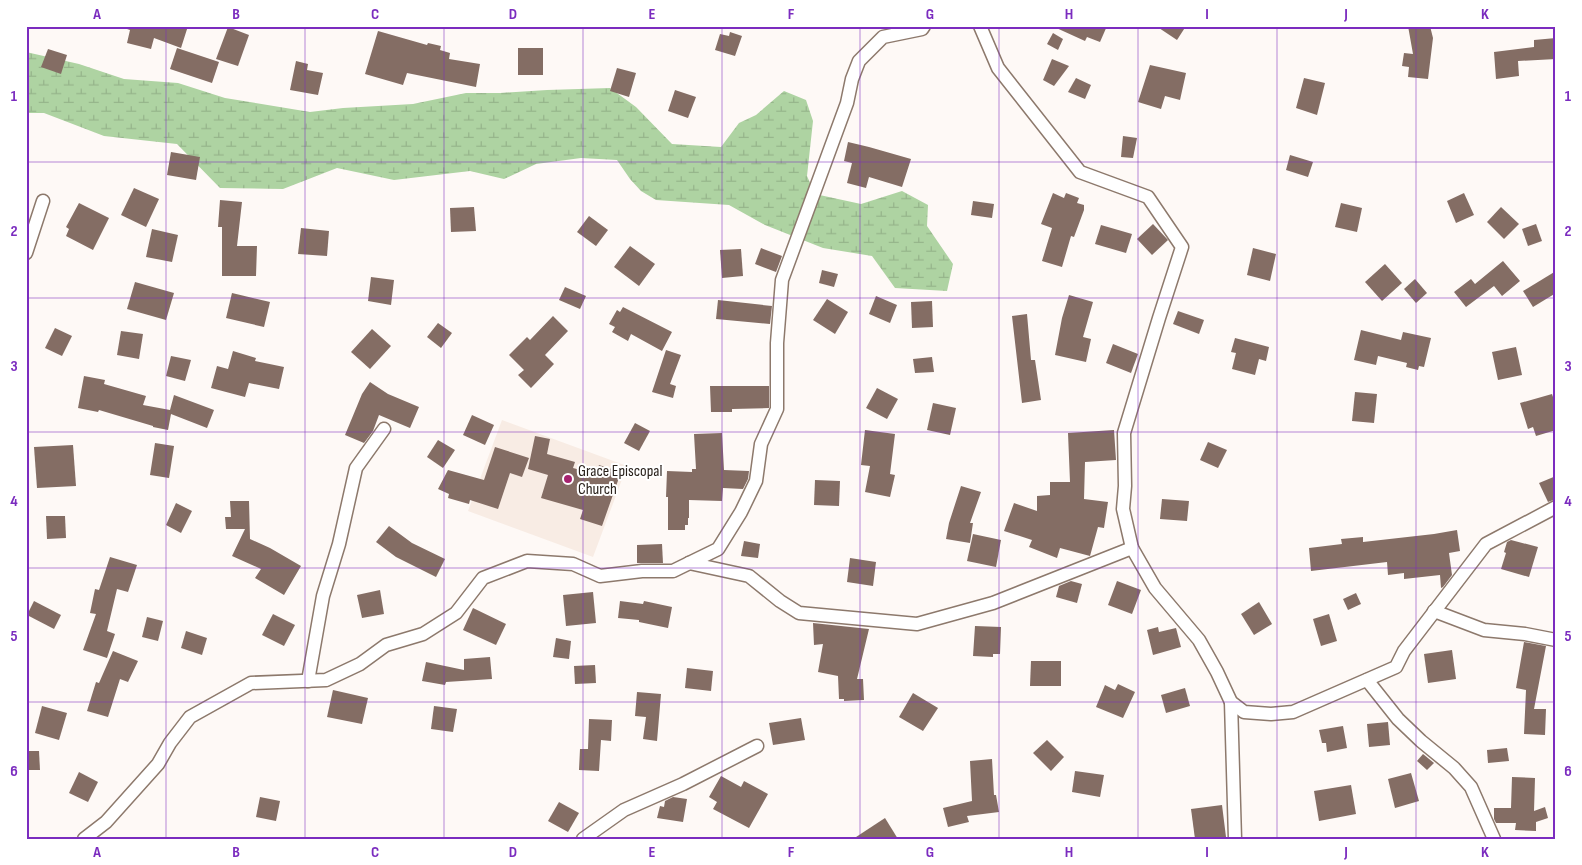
<svg xmlns="http://www.w3.org/2000/svg" width="1582" height="865" font-family="'Sofia Sans Condensed',sans-serif">
<style>
.built{fill:#f8ece4}
.wetland{fill:url(#wetland-marsh)}
.building{fill:#846d64}
.lines{fill:none;stroke-linecap:round;stroke-linejoin:round}
.minor-casing{stroke:#8d796c;stroke-width:15}
.minor{stroke:#fff;stroke-width:12}
.grid{fill:none;stroke:#7b2cbf;stroke-width:1;stroke-opacity:0.55}
.poi-dot{fill:#a6236f;stroke:#fff;stroke-width:2}
.labels{text-anchor:middle;stroke-width:4;stroke-linejoin:round;paint-order:stroke}
.poi-label{font-size:16px;fill:#29211b;stroke:#fff;text-anchor:start}
.neatline{fill:none;stroke:#7b2cbf;stroke-width:2}
.grid-label{font-size:16px;text-anchor:middle;font-weight:bold;fill:#7b2cbf}
</style>
<defs>
<pattern id="wetland-marsh" width="20" height="14" patternUnits="userSpaceOnUse" patternTransform="scale(1.25)"><rect width="20" height="14" fill="#aed3a2"/><path d="M1 5h8M5 5V1M11 12h8M15 12V8" fill="none" stroke="#96b58b"/></pattern>
</defs>
<rect width="100%" height="100%" fill="#fef9f6"/>
<path class="built" d="M502,420L627,466L593,557L468,511Z"/>
<path class="wetland" d="M26,52L79,64L124,79L178,83L225,98L310,112L343,108L413,104L466,93H500L547,90L610,88L636,107L672,144L721,147L739,123L756,115L784,91L806,100L813,121L807,176L815,194L861,204L902,191L928,205L927,226L953,264L947,291L895,288L872,256L823,248L765,225L729,205L656,200L641,191L630,179L617,160L581,158L536,164L504,179L470,171L394,180L337,168L283,189L220,188L177,144L104,136L44,113H26Z"/>
<g class="building">
<path d="M125,26H188L181,48L154,38L151,49L127,43L130,30L124,28Z"/>
<path d="M1052,26H1107L1100,42L1087,37L1085,41Z"/>
<path d="M1156,26H1186L1177,40Z"/>
<path d="M1408,26H1430L1433,38L1428,79L1408,77L1409,67L1402,66L1404,53L1413,54Z"/>
<path d="M228,27L249,35L238,66L216,59Z"/>
<path d="M378,31L427,45L428,43L441,46L440,50L450,53L449,59L480,64L476,87L407,73L403,85L365,74Z"/>
<path d="M730,32L742,36L735,56L715,50L720,34L729,36Z"/>
<path d="M1053,33L1063,39L1058,50L1047,44Z"/>
<path d="M1556,38V59L1518,61L1519,76L1496,79L1494,52L1534,47V40Z"/>
<path d="M177,48L219,62L212,83L170,69Z"/>
<rect x="518" y="48" width="25" height="27"/>
<path d="M48,49L67,55L61,74L41,67Z"/>
<path d="M1052,59L1069,66L1054,86L1043,80Z"/>
<path d="M296,61L308,64L307,70L323,73L318,95L290,90Z"/>
<path d="M1150,65L1186,73L1180,100L1165,96L1161,109L1138,102Z"/>
<path d="M617,68L636,73L629,97L610,91Z"/>
<path d="M1076,78L1091,85L1085,99L1068,92Z"/>
<path d="M1304,78L1325,83L1317,115L1296,108Z"/>
<path d="M675,90L696,97L688,118L668,111Z"/>
<path d="M1123,136L1137,138L1133,158L1121,157Z"/>
<path d="M848,142L869,147L911,159L902,187L869,177L866,188L847,183L852,163L844,161Z"/>
<path d="M171,152L200,157L196,180L167,175Z"/>
<path d="M1290,155L1313,162L1308,177L1286,170Z"/>
<path d="M134,188L159,199L146,227L121,215Z"/>
<path d="M1053,193L1064,198L1066,193L1079,198L1077,203L1084,205V210L1074,237L1071,236L1062,267L1042,261L1052,228L1041,224Z"/>
<path d="M1464,193L1474,215L1456,223L1447,201Z"/>
<path d="M220,200L242,202L237,246H257L256,276H222V227H218Z"/>
<path d="M973,201L994,204L992,218L971,215Z"/>
<path d="M79,203L109,218L93,250L66,236L69,229L66,227Z"/>
<path d="M1341,203L1362,208L1357,232L1335,227Z"/>
<path d="M474,207L476,231L451,232L450,208Z"/>
<path d="M1501,207L1519,224L1504,239L1487,222Z"/>
<path d="M589,216L608,230L596,246L577,232Z"/>
<path d="M1153,224L1168,240L1152,255L1137,239Z"/>
<path d="M1536,224L1542,241L1528,246L1522,229Z"/>
<path d="M1101,225L1132,234L1126,253L1095,244Z"/>
<path d="M301,228L329,231L327,256L298,254Z"/>
<path d="M152,229L178,235L172,262L146,257Z"/>
<path d="M630,246L655,264L639,286L614,267Z"/>
<path d="M761,248L782,256L776,272L755,264Z"/>
<path d="M1253,248L1276,254L1270,281L1247,275Z"/>
<path d="M741,249L743,276L722,278L720,250Z"/>
<path d="M1503,261L1520,281L1502,296L1494,286L1466,307L1454,292L1471,279L1475,284Z"/>
<path d="M1385,264L1402,283L1382,301L1365,282Z"/>
<path d="M822,270L838,274L834,287L819,283Z"/>
<path d="M1556,271V293L1533,307L1523,291Z"/>
<path d="M371,277L394,280L391,305L368,301Z"/>
<path d="M1415,279L1427,293L1416,303L1404,289Z"/>
<path d="M135,282L174,293L166,320L127,309Z"/>
<path d="M565,287L586,296L580,309L559,300Z"/>
<path d="M232,293L270,302L264,327L226,318Z"/>
<path d="M1069,295L1093,302L1083,337L1091,339L1086,362L1055,355L1062,318Z"/>
<path d="M876,296L897,305L890,323L869,314Z"/>
<path d="M827,299L848,312L835,334L813,320Z"/>
<path d="M718,300L772,306L770,324L716,319Z"/>
<path d="M932,301L933,327L912,328L911,302Z"/>
<path d="M623,307L672,332L662,351L631,334L628,341L612,332L615,327L609,324L617,310L620,312Z"/>
<path d="M1178,311L1204,320L1199,334L1173,324Z"/>
<path d="M1027,314L1031,360H1035L1041,400L1022,403L1012,316Z"/>
<path d="M553,316L568,331L545,355L554,364L531,388L518,375L524,370L509,355L527,337L530,340Z"/>
<path d="M438,323L452,333L441,348L427,337Z"/>
<path d="M55,328L72,336L62,356L45,348Z"/>
<path d="M372,329L391,346L370,369L351,352Z"/>
<path d="M1361,330L1401,340L1403,332L1431,338L1424,367L1419,366L1418,370L1406,367L1407,363L1378,356L1376,365L1354,360Z"/>
<path d="M121,331L143,334L139,359L117,355Z"/>
<path d="M1235,338L1269,347L1266,361L1259,359L1255,375L1232,369L1236,353L1231,352Z"/>
<path d="M1113,344L1138,354L1131,373L1106,363Z"/>
<path d="M1516,347L1522,375L1498,380L1492,352Z"/>
<path d="M666,350L681,355L670,384L676,386L673,398L652,392Z"/>
<path d="M233,351L256,358L255,361L284,367L279,389L249,383L245,397L211,388L217,366L228,369Z"/>
<path d="M171,356L191,360L185,381L166,376Z"/>
<path d="M932,357L934,372L915,373L913,359Z"/>
<path d="M84,376L105,380L104,384L146,396L143,405L170,410L174,395L214,410L207,428L171,414L168,430L153,427V426L99,410L98,412L78,408Z"/>
<path d="M370,382L388,394L419,407L410,428L379,415L373,431L364,443L345,435L362,394Z"/>
<path d="M710,386H769V408L732,409V412H711Z"/>
<path d="M877,388L898,399L887,419L866,408Z"/>
<path d="M1355,392L1377,394L1374,423L1352,421Z"/>
<path d="M1552,394L1556,406V430L1536,436L1533,427L1528,429L1520,403Z"/>
<path d="M933,403L956,408L950,435L927,430Z"/>
<path d="M472,415L494,425L485,445L463,435Z"/>
<path d="M635,423L650,431L639,451L624,443Z"/>
<path d="M865,430L895,434L890,474L895,475L890,497L865,492L870,466L861,465Z"/>
<path d="M1114,430L1116,460L1085,462L1084,499L1108,502L1104,528L1098,527L1090,556L1060,548L1057,558L1029,547L1032,540L1004,531L1014,503L1037,511V496L1050,495V482H1070L1068,433Z"/>
<path d="M722,433L724,470L749,471L748,479L743,489L723,488L722,501L689,500V518H688V525H685V530H668V497H666L667,471L692,472V469H696L694,434Z"/>
<path d="M535,436L550,439L547,454L575,462L573,468L596,474L599,465L621,472L602,526L580,519L583,510L541,498L548,475L528,469Z"/>
<path d="M438,440L455,450L443,468L427,457Z"/>
<path d="M1208,442L1227,450L1218,468L1200,460Z"/>
<path d="M155,443L174,446L169,478L150,475Z"/>
<path d="M73,445L76,486L37,488L34,447Z"/>
<path d="M495,447L529,458L522,477L510,473L498,509L470,500L469,504L448,498L449,494L438,489L448,470L484,480Z"/>
<path d="M1556,476V499L1548,502L1539,483Z"/>
<path d="M815,480L840,481L839,506L814,505Z"/>
<path d="M961,486L981,492L970,523H973L970,543L946,539L949,523Z"/>
<path d="M1162,499L1189,501L1187,521L1160,519Z"/>
<path d="M230,501H249L250,539L270,548L301,566L284,595L255,578L261,569L232,556L245,529H226L225,517H231Z"/>
<path d="M176,503L192,511L181,533L166,525Z"/>
<path d="M46,516H65L66,538L47,539Z"/>
<path d="M389,526L412,543L445,559L436,577L396,557L376,542Z"/>
<path d="M1457,530L1460,551L1449,553L1452,575L1443,587L1441,588L1440,575L1404,579V573L1388,575L1387,562L1311,571L1309,548L1342,544L1341,539L1363,537V542L1434,534Z"/>
<path d="M973,534L1001,540L996,567L967,561Z"/>
<path d="M1511,540L1538,547L1529,577L1501,569L1506,553L1504,552L1507,542Z"/>
<path d="M744,541L760,544L758,558L741,556Z"/>
<path d="M662,544L663,563H637V545Z"/>
<path d="M110,557L137,565L128,592L117,589L107,631L115,634L107,658L83,650L96,614L90,613L95,589L99,590Z"/>
<path d="M850,558L876,562L873,586L847,582Z"/>
<path d="M1071,581L1082,584L1077,603L1056,597L1059,586Z"/>
<path d="M1117,581L1141,590L1132,614L1108,605Z"/>
<path d="M380,590L384,614L362,618L357,595Z"/>
<path d="M593,592L596,623L566,626L563,595Z"/>
<path d="M1356,593L1361,604L1348,610L1343,599Z"/>
<path d="M34,601L61,615L54,629L27,615Z"/>
<path d="M620,601L643,604L644,601L672,607L668,628L639,622V620L618,618Z"/>
<path d="M1259,602L1272,624L1254,635L1241,614Z"/>
<path d="M473,608L506,624L496,645L463,630Z"/>
<path d="M273,614L295,625L284,646L262,635Z"/>
<path d="M1329,614L1337,641L1321,646L1313,619Z"/>
<path d="M147,617L163,621L158,641L142,637Z"/>
<path d="M813,623L869,629L857,679H863L864,700L844,701V699H839L838,676L818,672L823,644L814,645Z"/>
<path d="M975,626L1001,627L1000,654H993V657L973,656Z"/>
<path d="M1158,627L1159,632L1176,628L1181,647L1153,655L1147,630Z"/>
<path d="M186,631L207,638L202,655L181,648Z"/>
<path d="M556,638L571,641L569,659L553,657Z"/>
<path d="M1524,642L1546,646L1534,709H1546L1545,735L1524,734L1526,690L1516,688Z"/>
<path d="M1452,650L1456,679L1428,683L1424,654Z"/>
<path d="M113,651L138,661L128,682L120,679L108,717L87,711L96,682L99,683Z"/>
<path d="M490,657L492,679L446,682L445,685L422,681L426,662L464,670V659Z"/>
<path d="M1031,661H1061V686H1030Z"/>
<path d="M595,665L596,683L575,684L574,666Z"/>
<path d="M687,668L713,671L711,691L685,688Z"/>
<path d="M1118,684L1135,692L1123,718L1096,707L1105,685L1115,690Z"/>
<path d="M1185,688L1190,706L1166,713L1161,695Z"/>
<path d="M333,690L368,698L362,724L327,717Z"/>
<path d="M637,692L661,694L657,741L643,739L646,717L635,716Z"/>
<path d="M913,693L938,708L923,731L899,717Z"/>
<path d="M42,706L67,713L59,740L35,733Z"/>
<path d="M434,706L457,709L453,732L431,729Z"/>
<path d="M801,718L805,740L773,745L769,723Z"/>
<path d="M589,719L612,720L611,741L601,740L599,771L579,770L580,749H588Z"/>
<path d="M1388,722L1390,745L1369,747L1367,724Z"/>
<path d="M1343,726L1347,748L1327,752L1326,743H1322L1319,730Z"/>
<path d="M1047,740L1064,757L1051,771L1033,753Z"/>
<path d="M1507,748L1509,761L1488,763L1487,750Z"/>
<path d="M26,751H39L40,770H26Z"/>
<path d="M1423,754L1434,763L1427,770L1417,761Z"/>
<path d="M992,759L994,795H996L999,812L967,816L969,822L948,827L943,808L972,801L970,761Z"/>
<path d="M1075,771L1104,775L1100,797L1072,792Z"/>
<path d="M79,772L98,782L88,802L69,793Z"/>
<path d="M1411,773L1419,801L1395,808L1388,779Z"/>
<path d="M721,776L741,787L744,781L768,794L749,828L713,809L717,802L709,797Z"/>
<path d="M1512,777L1535,778L1534,811L1545,807L1548,818L1536,822V831L1515,830L1516,823H1496L1494,819V808H1511Z"/>
<path d="M1351,785L1356,814L1319,821L1314,791Z"/>
<path d="M260,797L280,801L276,821L256,817Z"/>
<path d="M673,797L687,799L683,822L657,818L660,806L664,807L665,801Z"/>
<path d="M559,802L579,813L568,832L548,821Z"/>
<path d="M1222,805L1226,837L1195,839L1191,809Z"/>
<path d="M885,818L898,839H853Z"/>
</g>
<g class="lines">
<defs>
<g id="minor">
<path d="M980,26L998,68L1080,172L1148,197L1182,247L1159,318L1124,433L1125,486L1123,509L1132,548L1155,588L1199,640L1217,672L1231,702L1244,712L1271,714L1293,712L1396,667L1404,651L1486,544L1556,507"/>
<path d="M26,253L43,201"/>
<path d="M689,563L749,576L780,601L799,613L917,624L993,603L1132,548"/>
<path d="M1434,611L1484,630L1525,634L1556,640"/>
<path d="M1367,680L1398,719L1421,741L1454,768L1471,787L1494,839"/>
<path d="M308,681L323,596L339,544L356,468L384,429"/>
<path d="M1231,702L1235,839"/>
<path d="M84,839L106,822L158,764L170,743L190,717L251,683L326,680L360,664L386,645L423,634L456,613L483,578L527,561L573,564L600,576L642,571H673L718,549L741,512L756,481L761,444L777,409V343L782,280L847,103L852,79L859,61L883,37L922,29L924,26"/>
<path d="M583,839L624,810L683,784L757,746"/>
</g>
</defs>
<use href="#minor" class="minor-casing"/>
<use href="#minor" class="minor"/>
</g>
<path class="grid" d="M166,26V839M305,26V839M444,26V839M583,26V839M722,26V839M860,26V839M999,26V839M1138,26V839M1277,26V839M1416,26V839M26,162H1556M26,298H1556M26,432H1556M26,568H1556M26,702H1556"/>
<circle class="poi-dot" cx="568" cy="479" r="5"/>
<g class="labels">
<g class="poi-label">
<text x="578" y="476">Grace Episcopal<tspan x="578" dy="18">Church</tspan></text>
</g>
</g>
<rect width="1582" height="865" fill="none" stroke="#ffffff" stroke-width="55"/>
<rect x="28" y="28" width="1526" height="810" class="neatline"/>
<g class="grid-label">
<text x="97" y="19">A</text>
<text x="236" y="19">B</text>
<text x="375" y="19">C</text>
<text x="513" y="19">D</text>
<text x="652" y="19">E</text>
<text x="791" y="19">F</text>
<text x="930" y="19">G</text>
<text x="1069" y="19">H</text>
<text x="1207" y="19">I</text>
<text x="1346" y="19">J</text>
<text x="1485" y="19">K</text>
<text x="14" y="101">1</text>
<text x="1568" y="101">1</text>
<text x="14" y="236">2</text>
<text x="1568" y="236">2</text>
<text x="14" y="371">3</text>
<text x="1568" y="371">3</text>
<text x="14" y="506">4</text>
<text x="1568" y="506">4</text>
<text x="14" y="641">5</text>
<text x="1568" y="641">5</text>
<text x="14" y="776">6</text>
<text x="1568" y="776">6</text>
<text x="97" y="857">A</text>
<text x="236" y="857">B</text>
<text x="375" y="857">C</text>
<text x="513" y="857">D</text>
<text x="652" y="857">E</text>
<text x="791" y="857">F</text>
<text x="930" y="857">G</text>
<text x="1069" y="857">H</text>
<text x="1207" y="857">I</text>
<text x="1346" y="857">J</text>
<text x="1485" y="857">K</text>
</g>
</svg>
